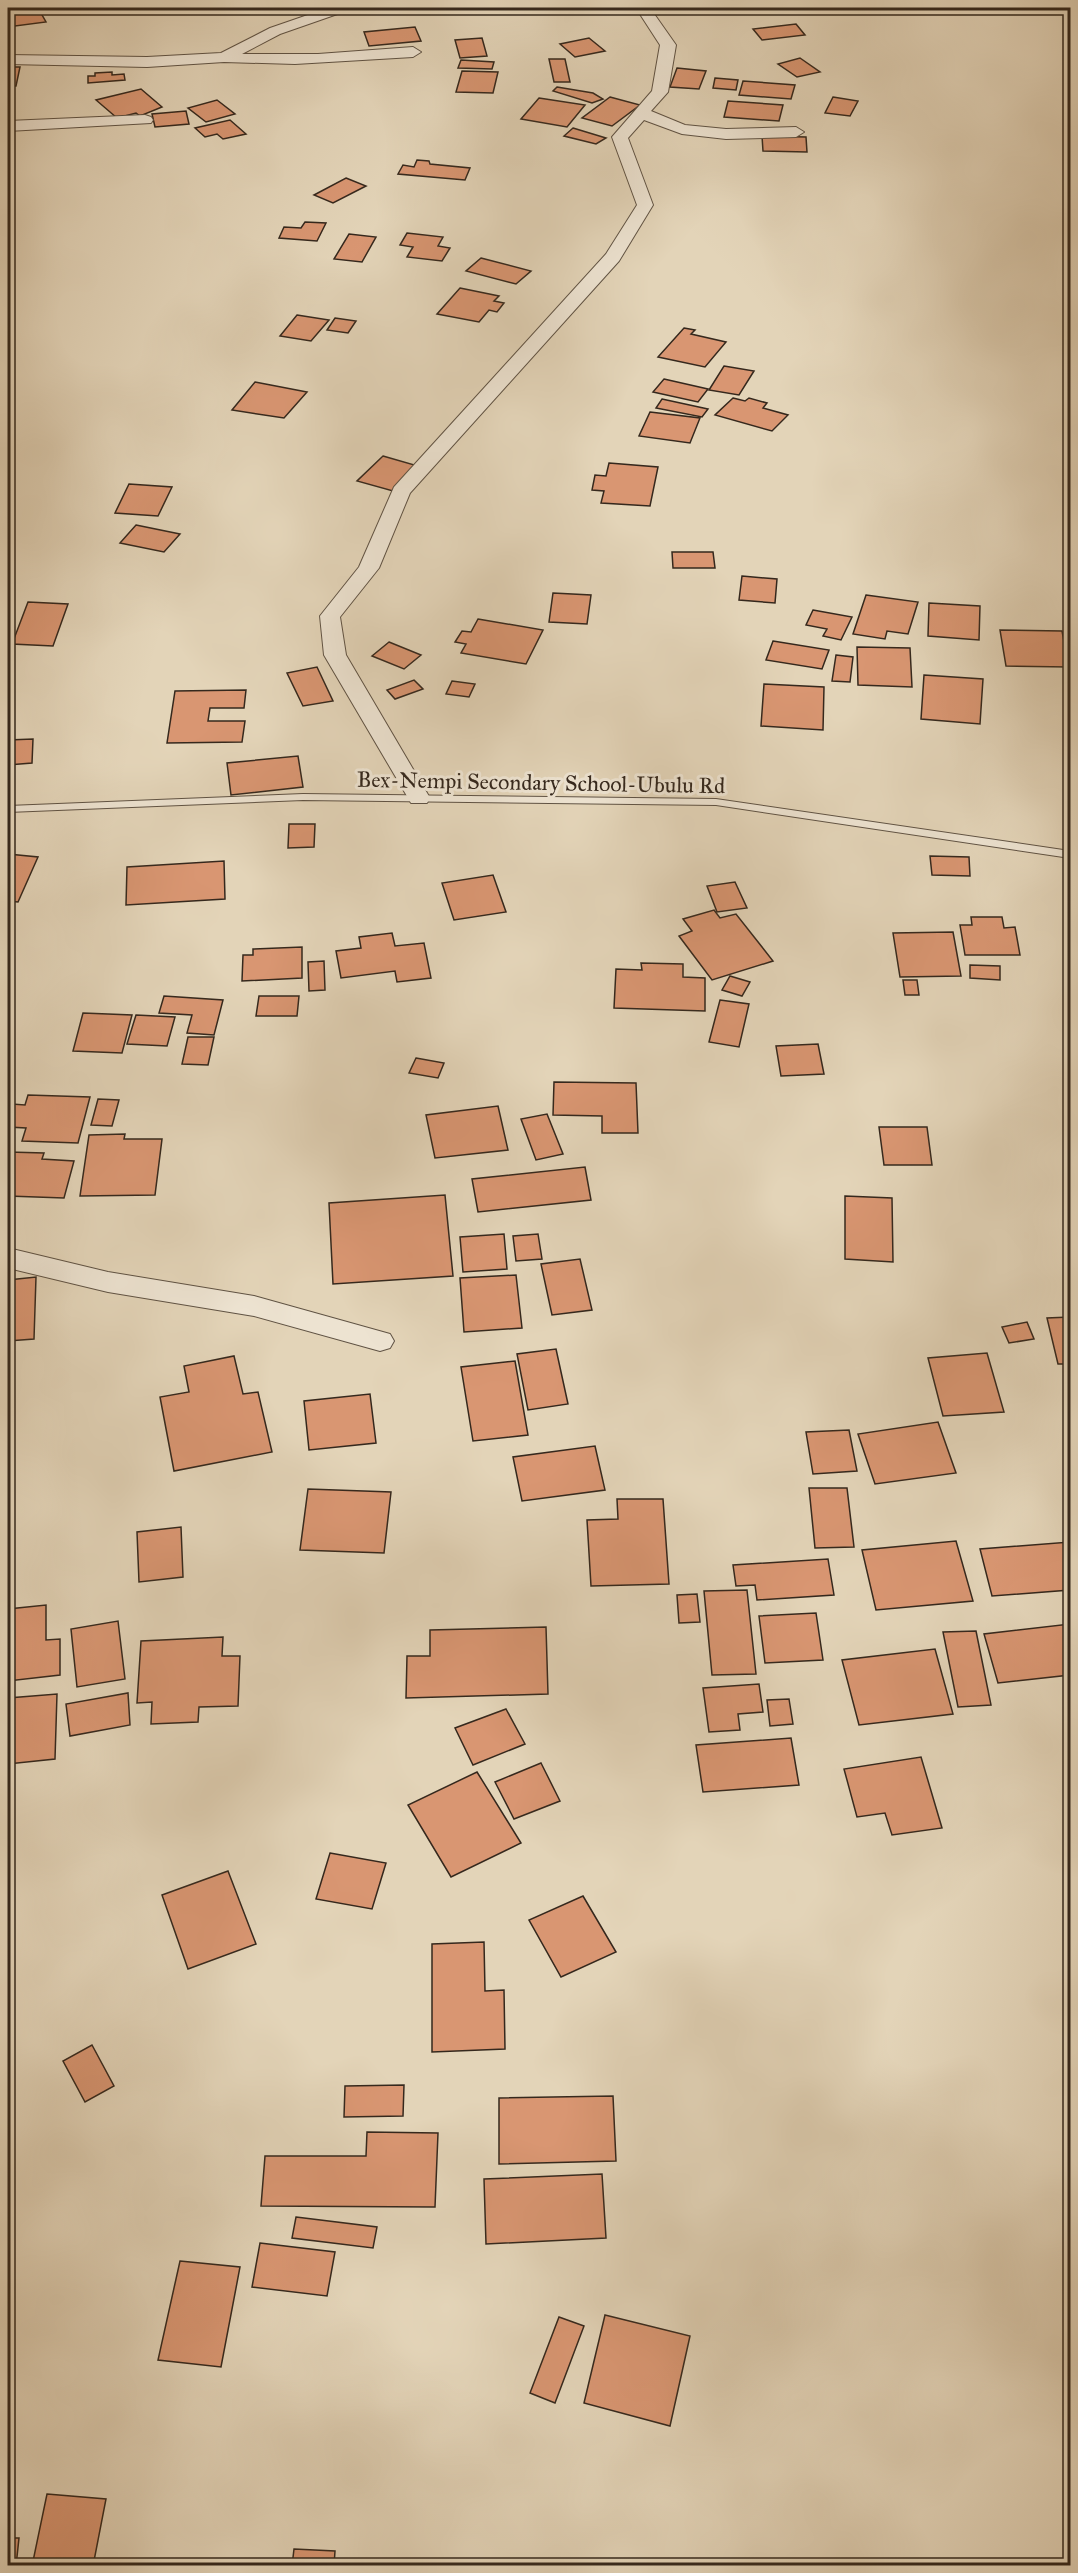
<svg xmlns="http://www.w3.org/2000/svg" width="1078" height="2573" font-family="'IM FELL Great Primer',serif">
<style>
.building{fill:#d99672;stroke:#35281d;stroke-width:1.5}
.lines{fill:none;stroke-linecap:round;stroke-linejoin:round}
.lane-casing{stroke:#605344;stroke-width:2}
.street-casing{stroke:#605344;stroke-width:2}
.lane{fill:#ede3d1;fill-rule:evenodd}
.street{fill:#ede3d1;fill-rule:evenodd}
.labels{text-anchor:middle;stroke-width:6;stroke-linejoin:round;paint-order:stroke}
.street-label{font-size:22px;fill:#35281d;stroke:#ede3d1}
</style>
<rect width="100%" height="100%" fill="#e3d4b8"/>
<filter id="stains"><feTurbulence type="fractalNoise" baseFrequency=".00333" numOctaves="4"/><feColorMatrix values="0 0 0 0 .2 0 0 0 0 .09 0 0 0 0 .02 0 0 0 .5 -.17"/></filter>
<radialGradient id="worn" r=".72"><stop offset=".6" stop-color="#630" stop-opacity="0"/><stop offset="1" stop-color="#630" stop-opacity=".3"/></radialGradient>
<g class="building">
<path d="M8,8H38L46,22L15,26L8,13Z"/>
<path d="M796,24L805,35L762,40L753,29Z"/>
<path d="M415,27L421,41L369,46L364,32Z"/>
<path d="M482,38L487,56L460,58L455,40Z"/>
<path d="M589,38L605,51L575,57L560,44Z"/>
<path d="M800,58L820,72L797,77L778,64Z"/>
<path d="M549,59H565L570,82H554Z"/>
<path d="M461,60L494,62L492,69L458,68Z"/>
<path d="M8,67H20L16,86H8Z"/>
<path d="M677,68L706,71L699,89L670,87Z"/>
<path d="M462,71L498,72L493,93L456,92Z"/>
<path d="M112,72V75L124,74L125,80L88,83V76H95V73Z"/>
<path d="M715,78L738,80L736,90L713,88Z"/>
<path d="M743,81L795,85L791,99L739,95Z"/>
<path d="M557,87L593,93L603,99L592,103L553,91Z"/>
<path d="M141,89L162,107L140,116L136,113L117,118L96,100Z"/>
<path d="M610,97L640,105L612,126L582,118Z"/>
<path d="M833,97L858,101L850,116L825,113Z"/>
<path d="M539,98L585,105L567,127L521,119Z"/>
<path d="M217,100L235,114L206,122L188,108Z"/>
<path d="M728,101L783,105L779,121L724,117Z"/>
<path d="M186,111L189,124L155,127L152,114Z"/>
<path d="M230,120L246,134L223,139L217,134L205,137L195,128Z"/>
<path d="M573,128L606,138L596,144L564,136Z"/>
<path d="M762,136L806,137L807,152L763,151Z"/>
<path d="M417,160L429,161L430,164L470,168L465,180L398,174L403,165L414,167Z"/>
<path d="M346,178L366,186L333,203L314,195Z"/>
<path d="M305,222L326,223L317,241L279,238L284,227L301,228Z"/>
<path d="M407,233L443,237L438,246L450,248L442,261L407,257L413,247L400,245Z"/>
<path d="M349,234L376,237L362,262L334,259Z"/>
<path d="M481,258L531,271L516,284L466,271Z"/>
<path d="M460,288L499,296L494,301L504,303L497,312L489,310L479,322L437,314Z"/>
<path d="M297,315L329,320L311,341L280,336Z"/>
<path d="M335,318L356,321L348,333L327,330Z"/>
<path d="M684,328L695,330L691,334L726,342L705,367L658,357Z"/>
<path d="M724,366L754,371L739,395L709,390Z"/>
<path d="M664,379L708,389L698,402L653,392Z"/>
<path d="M255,382L307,392L284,418L232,410Z"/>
<path d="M733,398L745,401L749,398L767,403L763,408L788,415L772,431L715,415Z"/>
<path d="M662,399L708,409L702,417L656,408Z"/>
<path d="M650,412L700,418L690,443L639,436Z"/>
<path d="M383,456L418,466L393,491L357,481Z"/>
<path d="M609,463L658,467L650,506L601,503L604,491L592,490L595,475L606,476Z"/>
<path d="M129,484L172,487L158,516L115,513Z"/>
<path d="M136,525L180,534L164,552L120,543Z"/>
<path d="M672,552H713L715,568H673Z"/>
<path d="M742,576L777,579L775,603L739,600Z"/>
<path d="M553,593L591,595L587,624L549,622Z"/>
<path d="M866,595L918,602L908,634L887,631L885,639L853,634Z"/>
<path d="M28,602L68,604L53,646L12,644Z"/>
<path d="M929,603L980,606L979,640L928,636Z"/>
<path d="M813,610L852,617L841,640L823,636L827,629L806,625Z"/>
<path d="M478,619L543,630L526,664L461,653L466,644L455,642L462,631L471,632Z"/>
<path d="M1000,630L1062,631L1069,667L1006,666Z"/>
<path d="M773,641L829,650L822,669L766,660Z"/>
<path d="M389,642L421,655L404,669L372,656Z"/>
<path d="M857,647L910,648L912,687L858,685Z"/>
<path d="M836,655L853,657L850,682L832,681Z"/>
<path d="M317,667L333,701L303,706L287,673Z"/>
<path d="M924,675L983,679L980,724L921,719Z"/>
<path d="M414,680L423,689L395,699L387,690Z"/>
<path d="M452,681L475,684L469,697L446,694Z"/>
<path d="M764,684L824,687L823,730L761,726Z"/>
<path d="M246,690L244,708H210L208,721H245L242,742L167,743L175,691Z"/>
<path d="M33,739L32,763L8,765V740Z"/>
<path d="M298,756L303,787L231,795L227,763Z"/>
<path d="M289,824H315L314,847L288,848Z"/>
<path d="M8,854L38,857L18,902L8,901Z"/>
<path d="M930,856L969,857L970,876L932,875Z"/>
<path d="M224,861L225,899L126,905L127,867Z"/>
<path d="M493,875L506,912L454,920L442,883Z"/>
<path d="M735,882L747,908L717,912L707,886Z"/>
<path d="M714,910L720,918L736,914L773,961L712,980L679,936L692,931L683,919Z"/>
<path d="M971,917H1002L1004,928L1015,927L1020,955H965L960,925H972Z"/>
<path d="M953,932L961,976L900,977L893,933Z"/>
<path d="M392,933L395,946L424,943L431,978L397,982L395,971L341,978L336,951L361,948L359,937Z"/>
<path d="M302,947V978L242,981L243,955H253V949Z"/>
<path d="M324,961L325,990L309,991L308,962Z"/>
<path d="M641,963L683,964V977L705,978V1011L614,1008L616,969L642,970Z"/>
<path d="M970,965L1000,966V980L970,978Z"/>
<path d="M730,976L750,982L742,996L722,990Z"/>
<path d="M903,980H917L919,995H905Z"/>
<path d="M164,996L223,1000L214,1035L187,1033L192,1015L159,1013Z"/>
<path d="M259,996H299L297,1016H256Z"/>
<path d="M720,1000L749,1004L739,1047L709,1042Z"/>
<path d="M83,1013L132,1015L122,1053L73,1051Z"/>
<path d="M136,1015L175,1017L167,1046L127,1044Z"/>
<path d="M188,1037H214L208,1065L182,1064Z"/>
<path d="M818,1044L824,1074L781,1076L776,1046Z"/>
<path d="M416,1058L444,1063L438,1078L409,1073Z"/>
<path d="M554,1082L636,1083L638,1133H602V1116L553,1115Z"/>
<path d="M28,1095L90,1097L78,1143L22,1141L26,1128L8,1127L12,1104L25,1105Z"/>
<path d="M98,1099L119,1100L112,1126L91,1125Z"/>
<path d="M498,1106L508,1150L435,1158L426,1115Z"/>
<path d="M547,1114L563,1154L536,1160L521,1119Z"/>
<path d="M879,1127H927L932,1165H884Z"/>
<path d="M125,1134L124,1139H162L155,1195L80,1196L89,1135Z"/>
<path d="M8,1152L44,1153L42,1159L74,1161L64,1198L8,1196Z"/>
<path d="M585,1167L591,1200L478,1212L472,1179Z"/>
<path d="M445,1195L453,1276L333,1284L329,1203Z"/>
<path d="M845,1196L892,1198L893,1262L845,1259Z"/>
<path d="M504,1234L507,1269L463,1272L460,1237Z"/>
<path d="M538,1234L542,1259L516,1261L513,1236Z"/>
<path d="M580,1259L592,1310L552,1315L541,1264Z"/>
<path d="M516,1275L522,1328L464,1332L460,1278Z"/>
<path d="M36,1277L34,1339L8,1341V1280Z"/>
<path d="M1070,1317V1364H1058L1047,1318Z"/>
<path d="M1027,1322L1034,1339L1009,1343L1002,1327Z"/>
<path d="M556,1349L568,1404L528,1410L517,1354Z"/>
<path d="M987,1353L1004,1412L943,1416L928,1358Z"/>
<path d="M234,1356L243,1394L258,1392L272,1452L174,1471L160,1397L189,1392L184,1366Z"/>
<path d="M515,1361L528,1435L473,1441L461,1367Z"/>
<path d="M370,1394L376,1443L309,1450L304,1401Z"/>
<path d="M938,1422L956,1473L875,1484L858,1434Z"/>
<path d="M849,1430L857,1471L813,1474L806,1432Z"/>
<path d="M595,1446L605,1490L522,1501L513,1457Z"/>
<path d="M809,1488H847L854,1547L815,1548Z"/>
<path d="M308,1489L391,1492L384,1553L300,1550Z"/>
<path d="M617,1499H663L669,1584L591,1586L587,1520L618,1519Z"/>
<path d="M181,1527L183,1577L139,1582L137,1532Z"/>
<path d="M956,1541L973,1601L876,1610L862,1550Z"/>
<path d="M1070,1542V1590L992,1596L980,1549Z"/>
<path d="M828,1559L834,1595L757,1600L755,1585L736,1586L733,1565Z"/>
<path d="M747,1590L756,1674L712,1675L704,1591Z"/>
<path d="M697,1594L700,1622L679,1623L677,1595Z"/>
<path d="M46,1605V1640L60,1639V1675L8,1681V1609Z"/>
<path d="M816,1613L823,1660L765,1663L759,1616Z"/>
<path d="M118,1621L125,1679L77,1687L71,1629Z"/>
<path d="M1070,1624V1675L998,1683L984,1634Z"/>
<path d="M546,1627L548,1694L406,1698L407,1656H430V1630Z"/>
<path d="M976,1631L991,1705L958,1707L943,1632Z"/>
<path d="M223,1637L222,1656H240L238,1706L199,1707L198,1722L151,1724L152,1702L137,1703L141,1641Z"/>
<path d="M935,1649L953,1714L859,1725L842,1660Z"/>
<path d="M759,1684L763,1712L738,1714L740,1730L709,1732L703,1688Z"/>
<path d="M128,1693L130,1725L70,1736L66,1704Z"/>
<path d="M57,1694L55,1759L8,1764V1698Z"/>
<path d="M789,1699L793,1724L770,1726L767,1700Z"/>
<path d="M506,1709L525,1744L473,1765L455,1728Z"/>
<path d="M791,1738L799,1785L703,1792L696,1745Z"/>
<path d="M921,1757L942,1828L892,1835L885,1813L857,1817L844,1769Z"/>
<path d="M541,1763L560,1801L514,1819L495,1782Z"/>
<path d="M477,1772L521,1843L451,1877L408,1805Z"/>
<path d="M330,1853L386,1863L372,1909L316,1899Z"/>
<path d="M228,1871L256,1944L188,1969L162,1895Z"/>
<path d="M583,1896L616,1952L561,1977L529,1920Z"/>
<path d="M484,1942L485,1991L504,1990L505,2049L432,2052V1944Z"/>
<path d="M92,2045L114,2086L85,2102L63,2061Z"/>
<path d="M404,2085L403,2116L344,2117L345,2086Z"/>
<path d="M613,2096L616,2161L499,2164V2098Z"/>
<path d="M367,2132L438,2133L435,2207L261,2206L265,2156H366Z"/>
<path d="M602,2174L606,2238L486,2244L484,2179Z"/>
<path d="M296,2217L377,2227L373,2248L292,2238Z"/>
<path d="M260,2243L335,2252L327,2296L252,2287Z"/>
<path d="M180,2261L240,2267L221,2367L158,2360Z"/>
<path d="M605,2315L690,2336L670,2426L584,2403Z"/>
<path d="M559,2317L584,2326L555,2403L530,2393Z"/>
<path d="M47,2494L106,2499L93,2566H32Z"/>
<path d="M8,2538H19L16,2566H8Z"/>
<path d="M294,2549L335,2551L334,2566H292Z"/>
</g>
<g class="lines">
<defs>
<path id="lane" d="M303,794L716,799L1070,851V858L716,805L303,800L8,812V806Z"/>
<g id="street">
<path d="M328,8H348L346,11L280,34L242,54H318L413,47L421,52L413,57L295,64L224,62L147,67L8,64V55L147,57L221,53L270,28Z"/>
<path d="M636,8H650L676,45L668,92L651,111L685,125L726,129L796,127L804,132L796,137L726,139L682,134L644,120L628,138L653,205L619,261L410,493L379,568L340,617L346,655L430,798L427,803H411L324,655L320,616L359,567L394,487L606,254L637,205L612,137L652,91L660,45Z"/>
<path d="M145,115L151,117L153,120L151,123L8,131V121Z"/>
<path d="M8,1248L108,1272L254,1296L390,1334L394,1341L390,1348L380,1351L254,1316L108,1292L8,1268Z"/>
</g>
</defs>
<use href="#lane" class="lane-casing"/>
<use href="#street" class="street-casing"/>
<use href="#lane" class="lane"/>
<use href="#street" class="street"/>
</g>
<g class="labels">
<g class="street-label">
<text transform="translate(541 782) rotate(1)" y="8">Bex-Nempi Secondary School-Ubulu Rd</text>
</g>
</g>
<rect width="1078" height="2573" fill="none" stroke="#e3d4b8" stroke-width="30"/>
<rect x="9" y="9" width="1060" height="2555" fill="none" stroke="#35281d" stroke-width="3"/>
<rect x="15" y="15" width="1048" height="2543" fill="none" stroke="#35281d" stroke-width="1.5"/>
<rect width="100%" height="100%" filter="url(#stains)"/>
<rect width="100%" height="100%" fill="url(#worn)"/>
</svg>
